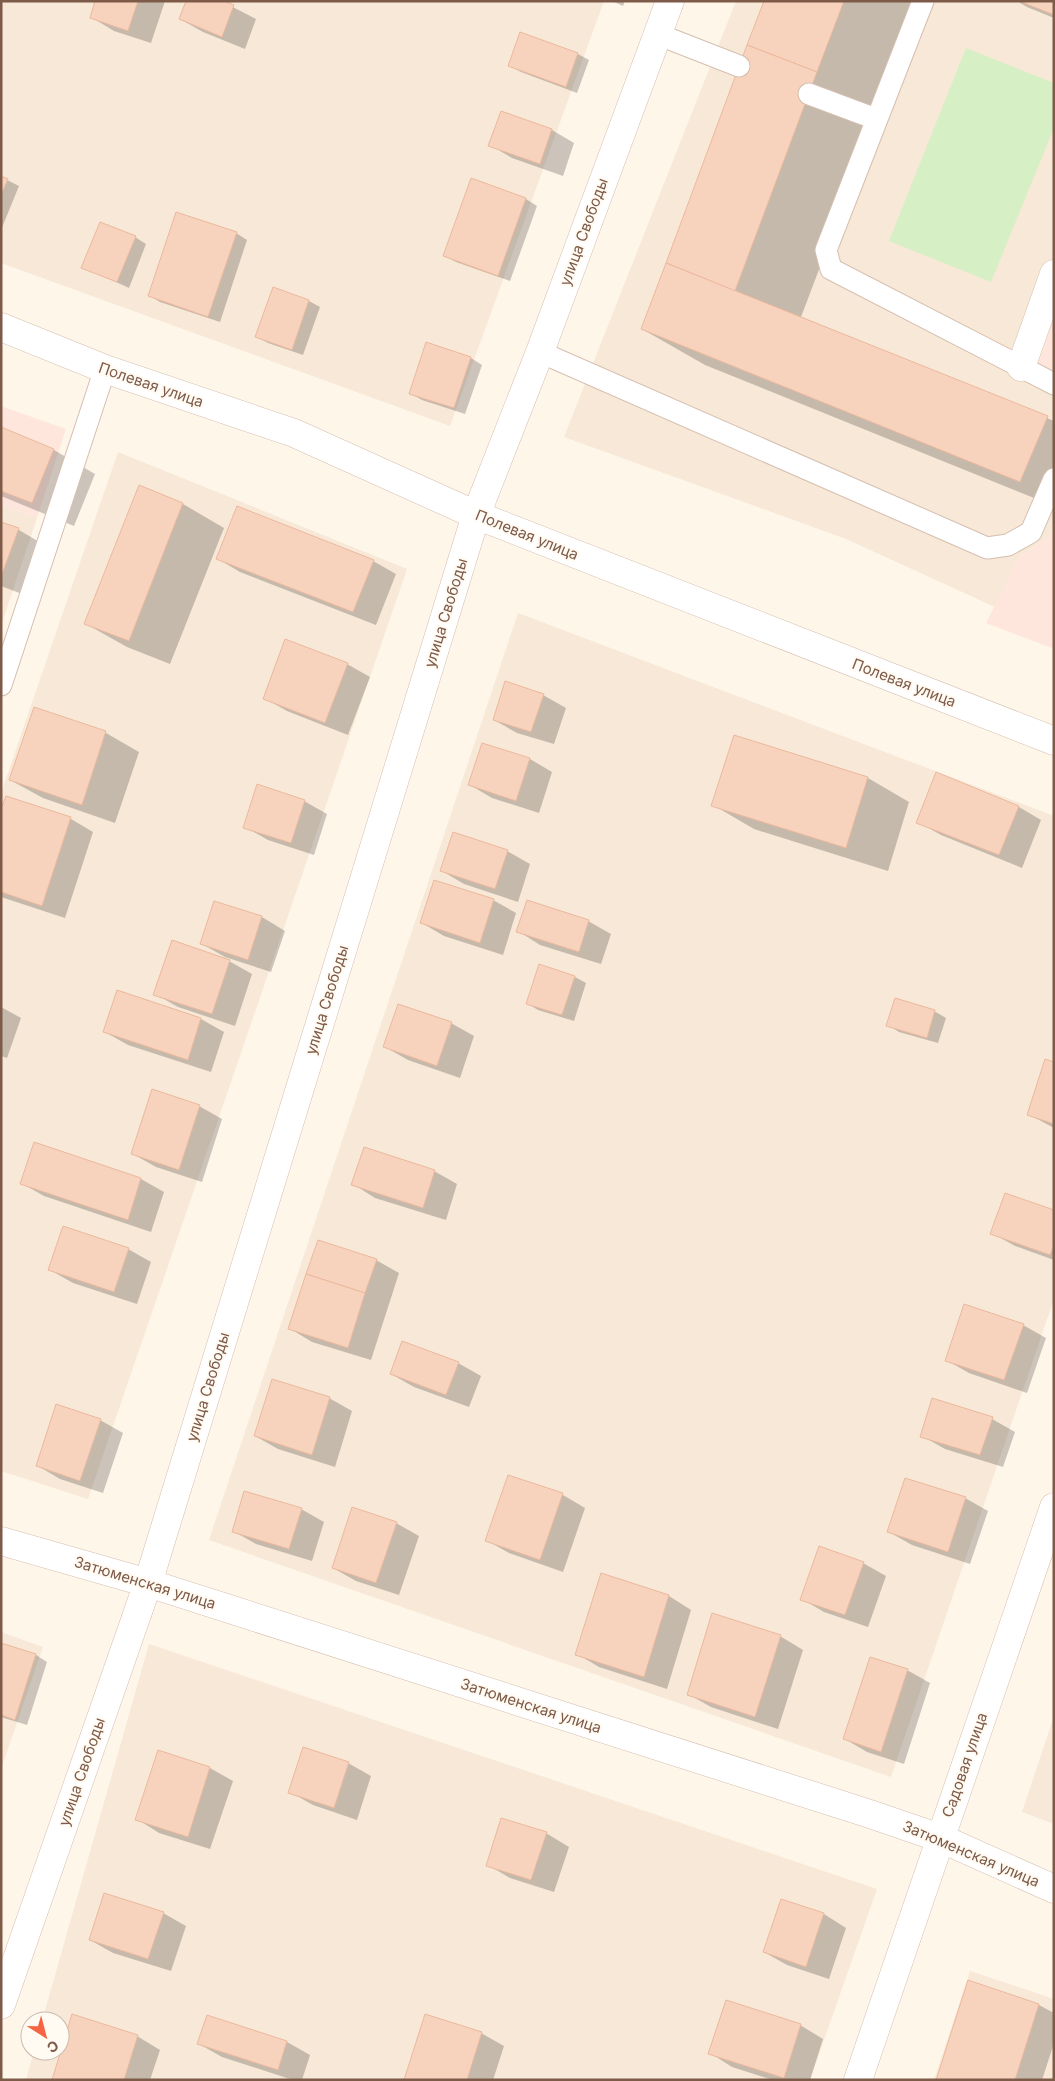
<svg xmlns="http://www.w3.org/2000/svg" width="1055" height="2081" font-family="Inter,sans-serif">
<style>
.residential{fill:#f7e8d7}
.commercial{fill:#ffe6dd}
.green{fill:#d7efc5}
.shadow{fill:#0003}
.building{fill:#f7d3be;stroke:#ecb89c}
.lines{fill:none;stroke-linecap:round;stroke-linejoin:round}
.service-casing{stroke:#d5bfb0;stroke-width:23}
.minor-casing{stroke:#d5bfb0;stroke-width:29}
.tertiary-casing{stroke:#d5bfb0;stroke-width:29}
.service{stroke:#fff;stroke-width:21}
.minor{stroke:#fff;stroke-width:28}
.tertiary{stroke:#fff;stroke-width:28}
.labels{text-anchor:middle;stroke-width:4;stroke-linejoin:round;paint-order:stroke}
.street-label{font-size:15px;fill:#7e5a49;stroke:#fffaf2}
</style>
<rect width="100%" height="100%" fill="#fff6ea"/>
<g class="residential">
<path d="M1,1H604L450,426L1,263Z"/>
<path d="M736,1H1054V526L1050,536L1019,557L995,607L846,539L564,437Z"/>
<path d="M118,452L407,569L88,1499L1,1471V793Z"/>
<path d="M1,505L37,518L1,626Z"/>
<path d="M518,613L1054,816V1299L891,1777L209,1540Z"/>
<path d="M1,1632L43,1647L1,1769Z"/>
<path d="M149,1644L877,1889L810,2080H26L34,2051H60V2021H42Z"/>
<path d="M1054,1716V1824L1022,1812Z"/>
<path d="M970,1971L1054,1999V2080H934Z"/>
</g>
<g class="commercial">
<path d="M1054,313V373L1044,369L1036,362Z"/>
<path d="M1,406L66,429L37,518L1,505Z"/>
<path d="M1054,526V649L986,623L1019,557L1050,536Z"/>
</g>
<path class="green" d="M966,48L1054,83V128L991,282L889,241Z"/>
<g class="shadow">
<path d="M96,1H165L151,43L114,31L91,17Z"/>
<path d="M221,1L256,19L245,49L203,32L180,19Z"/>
<path d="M612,1H625L623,6Z"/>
<path d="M765,1H921L801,317L1054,421V506L705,365L642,329Z"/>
<path d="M1017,1H1054V18L1027,7Z"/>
<path d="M578,54L589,60L577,93L521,72L510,66Z"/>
<path d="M552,130L574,143L563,176L512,158L490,145Z"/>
<path d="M1,177L19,186L1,230Z"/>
<path d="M472,180L526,199L537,206L510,281L456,262L444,255Z"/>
<path d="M236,233L247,240L220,322L160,302L149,295Z"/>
<path d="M135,237L146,244L129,288L83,267Z"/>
<path d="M309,301L320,307L303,355L268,343L257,337Z"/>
<path d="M471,358L482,365L465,414L422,400L410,393Z"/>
<path d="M1,428L54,450L95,474L74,526L1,496Z"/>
<path d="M140,487L183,504L224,528L170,664L127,647L86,624Z"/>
<path d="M1,523L19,530L41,543L22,594L1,586Z"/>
<path d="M218,559L373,561L396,574L376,625L240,572Z"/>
<path d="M347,664L370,677L348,735L287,711L264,698Z"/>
<path d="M543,695L566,708L554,744L517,733L494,720Z"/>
<path d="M35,709L106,733L139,752L115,823L43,798L10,780Z"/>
<path d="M734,736L868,778L909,802L888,871L754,829L713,805Z"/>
<path d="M530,759L552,772L539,813L492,798L470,785Z"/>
<path d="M937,774L1019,807L1041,820L1022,868L941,835L918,822Z"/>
<path d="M6,797L71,819L93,832L65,918L1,897V813Z"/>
<path d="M304,801L327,814L314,855L268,840L245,827Z"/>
<path d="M507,851L530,864L518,902L464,884L442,871Z"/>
<path d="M493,900L516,913L503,955L444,936L422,923Z"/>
<path d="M215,903L262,917L285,931L271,972L225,957L202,944Z"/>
<path d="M588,921L611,934L601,964L540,945L518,931Z"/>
<path d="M229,961L252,974L235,1026L178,1007L155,994Z"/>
<path d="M540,965L575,977L586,983L574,1021L538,1010L527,1003Z"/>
<path d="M118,992L201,1019L224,1032L211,1072L128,1045L105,1032Z"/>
<path d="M1,1007L21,1018L7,1058L1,1056Z"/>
<path d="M934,1011L946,1018L938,1043L899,1032L888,1025Z"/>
<path d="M451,1023L474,1036L460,1078L408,1060L385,1047Z"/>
<path d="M1054,1064V1128L1028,1114Z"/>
<path d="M199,1106L222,1119L202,1182L156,1167L133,1154Z"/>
<path d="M35,1144L141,1179L164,1192L151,1232L44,1196L21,1183Z"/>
<path d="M434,1171L457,1184L446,1220L375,1198L353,1184Z"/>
<path d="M1054,1211V1260L1015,1246L992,1233Z"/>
<path d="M128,1249L151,1262L137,1304L73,1283L50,1270Z"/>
<path d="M376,1260L399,1273L371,1360L312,1342L289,1328Z"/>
<path d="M1023,1325L1046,1338L1027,1393L969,1373L946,1360Z"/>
<path d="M458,1363L481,1376L469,1407L414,1387L391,1374Z"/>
<path d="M329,1398L352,1411L335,1467L278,1449L255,1436Z"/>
<path d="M992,1419L1015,1432L1003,1467L945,1449L922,1436Z"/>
<path d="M100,1420L123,1433L103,1493L60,1479L38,1466Z"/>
<path d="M509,1476L563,1495L585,1508L563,1572L509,1553L486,1540Z"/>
<path d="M965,1498L988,1511L970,1564L912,1545L889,1532Z"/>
<path d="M301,1509L324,1522L312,1561L256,1544L233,1531Z"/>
<path d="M396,1523L419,1536L399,1595L356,1581L333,1568Z"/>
<path d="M863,1563L886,1576L868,1627L824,1612L802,1599Z"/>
<path d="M601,1575L669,1596L691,1610L667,1689L599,1667L577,1654Z"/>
<path d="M780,1636L803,1650L778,1729L711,1707L688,1694Z"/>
<path d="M1,1644L36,1655L47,1662L27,1725L1,1717Z"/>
<path d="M907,1670L930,1683L904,1764L867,1752L845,1739Z"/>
<path d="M158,1751L210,1768L233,1781L210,1849L159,1833L137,1819Z"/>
<path d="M348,1763L371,1776L357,1820L313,1805L290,1792Z"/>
<path d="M546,1833L569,1847L554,1892L510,1878L488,1865Z"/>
<path d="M781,1901L824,1914L846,1928L829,1979L787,1965L764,1952Z"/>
<path d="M163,1913L186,1926L171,1971L113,1953L90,1940Z"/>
<path d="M969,1982L1039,2005L1054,2013V2043L1042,2080H937Z"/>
<path d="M208,2017L287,2042L310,2055L302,2080H293L222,2057L199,2044Z"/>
<path d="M800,2025L823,2039L810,2080H773L732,2067L710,2053Z"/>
<path d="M481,2033L504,2046L493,2080H405Z"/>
<path d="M137,2036L160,2050L150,2080H53Z"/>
</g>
<g class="building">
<path d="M95,1H138L128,31L90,18Z"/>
<path d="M186,1H224L234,5L222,37L179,19Z"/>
<path d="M764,1H844L817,72L747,45Z"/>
<path d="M1019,1H1054V15Z"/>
<path d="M520,32L578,53L566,87L508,66Z"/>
<path d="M747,45L817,72L735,291L666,263Z"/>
<path d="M501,111L552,129L540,164L488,146Z"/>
<path d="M1,176L8,179L1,195Z"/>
<path d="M471,178L526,198L498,276L443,256Z"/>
<path d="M176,212L237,232L208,317L148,296Z"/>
<path d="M100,222L136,236L117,282L81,268Z"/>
<path d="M666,263L1048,416L1020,482L641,329Z"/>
<path d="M273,287L309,300L292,350L255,337Z"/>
<path d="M426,342L471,357L454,408L409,394Z"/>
<path d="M1,427L54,449L32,503L1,491Z"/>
<path d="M139,485L183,503L129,641L84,624Z"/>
<path d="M237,506L374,560L353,612L216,559Z"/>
<path d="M1,522L19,528L1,577Z"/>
<path d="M285,639L348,663L325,723L263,699Z"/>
<path d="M505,681L544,694L531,732L493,720Z"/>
<path d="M34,707L106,731L82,805L9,780Z"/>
<path d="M734,735L868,777L846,848L711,806Z"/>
<path d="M482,743L530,758L516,801L468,785Z"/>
<path d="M936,772L1019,806L999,855L916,823Z"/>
<path d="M257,784L305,800L291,843L243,828Z"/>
<path d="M6,796L71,817L42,906L1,892V809Z"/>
<path d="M453,832L508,850L495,889L440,871Z"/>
<path d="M434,880L494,899L480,943L420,923Z"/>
<path d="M527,900L589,920L579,952L516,932Z"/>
<path d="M214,901L262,916L248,960L200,944Z"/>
<path d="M172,940L230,960L212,1014L153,995Z"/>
<path d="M539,964L575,976L562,1015L526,1004Z"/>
<path d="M117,990L201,1018L188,1060L103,1032Z"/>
<path d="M895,998L935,1010L927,1038L886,1026Z"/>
<path d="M398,1004L452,1022L437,1066L383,1047Z"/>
<path d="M1045,1059L1054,1062V1124L1027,1115Z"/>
<path d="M152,1089L200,1105L179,1170L131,1154Z"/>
<path d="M34,1142L141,1178L128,1220L20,1184Z"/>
<path d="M364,1147L435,1170L423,1208L351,1185Z"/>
<path d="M1005,1193L1054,1210V1245L1050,1255L990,1234Z"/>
<path d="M63,1226L129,1248L114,1292L48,1270Z"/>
<path d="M318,1240L377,1259L365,1293L306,1274Z"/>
<path d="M306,1274L365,1293L348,1348L288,1329Z"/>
<path d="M964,1304L1024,1324L1004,1380L945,1361Z"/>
<path d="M402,1341L459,1362L446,1395L390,1374Z"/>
<path d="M272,1379L330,1397L312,1455L254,1436Z"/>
<path d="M932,1398L993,1417L980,1455L920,1437Z"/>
<path d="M56,1404L101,1419L80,1481L36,1466Z"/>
<path d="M508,1475L563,1493L540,1560L485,1541Z"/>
<path d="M905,1478L966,1497L948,1552L887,1532Z"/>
<path d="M244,1491L302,1508L289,1549L232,1532Z"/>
<path d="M352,1507L397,1522L376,1583L332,1568Z"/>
<path d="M819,1546L864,1562L845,1615L800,1600Z"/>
<path d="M601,1573L669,1595L644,1677L575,1655Z"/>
<path d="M712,1613L781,1635L755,1717L687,1695Z"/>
<path d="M1,1643L36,1654L15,1720L1,1715Z"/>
<path d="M870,1657L908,1669L881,1752L843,1739Z"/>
<path d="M303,1747L349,1762L334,1808L288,1793Z"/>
<path d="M158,1750L210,1767L188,1837L135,1820Z"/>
<path d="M501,1818L547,1832L531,1880L486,1866Z"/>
<path d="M104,1893L164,1912L148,1959L89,1940Z"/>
<path d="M781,1899L824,1913L806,1967L763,1952Z"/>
<path d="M968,1980L1039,2004L1015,2080H936Z"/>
<path d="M726,2000L801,2024L784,2078L708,2054Z"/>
<path d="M72,2014L138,2035L124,2080H52Z"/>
<path d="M425,2014L482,2032L467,2080H404Z"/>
<path d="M207,2015L287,2041L278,2070L197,2044Z"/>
</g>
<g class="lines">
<defs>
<g id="service">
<path d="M923,1L826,250L831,269L1054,384"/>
<path d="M657,34L739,66"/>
<path d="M809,94L876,119"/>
<path d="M540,352L987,548L1008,545L1031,532L1054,479"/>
<path d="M1,685L105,369"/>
</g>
<g id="minor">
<path d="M1021,367L1054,274"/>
<path d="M1,1541L148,1583L870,1814L940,1838L1054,1889"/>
<path d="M1,2005L148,1583L476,515L540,352L670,1"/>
<path d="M858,2080L1054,1507"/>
</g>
<path id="tertiary" d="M1,327L105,369L294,433L476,515L1054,741"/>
</defs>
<use href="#service" class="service-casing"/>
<use href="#minor" class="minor-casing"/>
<use href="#tertiary" class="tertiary-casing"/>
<use href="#service" class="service"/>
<use href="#minor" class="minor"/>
<use href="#tertiary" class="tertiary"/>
</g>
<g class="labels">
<g class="street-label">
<text transform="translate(584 232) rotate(-70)" y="5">улица Свободы</text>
<text transform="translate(151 385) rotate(19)" y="5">Полевая улица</text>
<text transform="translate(527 535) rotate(22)" y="5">Полевая улица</text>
<text transform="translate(446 613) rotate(-73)" y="5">улица Свободы</text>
<text transform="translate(904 683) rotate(21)" y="5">Полевая улица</text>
<text transform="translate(327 1000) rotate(-73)" y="5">улица Свободы</text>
<text transform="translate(208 1387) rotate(-73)" y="5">улица Свободы</text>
<text transform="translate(145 1583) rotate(17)" y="5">Затюменская улица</text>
<text transform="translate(531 1706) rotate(18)" y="5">Затюменская улица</text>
<text transform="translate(965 1765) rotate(-71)" y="5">Садовая улица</text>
<text transform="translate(82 1772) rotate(-71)" y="5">улица Свободы</text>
<text transform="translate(971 1854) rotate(23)" y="5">Затюменская улица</text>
</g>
</g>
<rect width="1055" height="2081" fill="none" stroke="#7e5a49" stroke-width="5"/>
<g transform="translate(45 2036) rotate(144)"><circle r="24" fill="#fffaf2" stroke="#cbbaae"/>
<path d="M0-4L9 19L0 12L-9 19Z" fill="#f56543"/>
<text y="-8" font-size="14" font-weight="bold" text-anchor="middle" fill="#7e5a49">С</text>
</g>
</svg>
